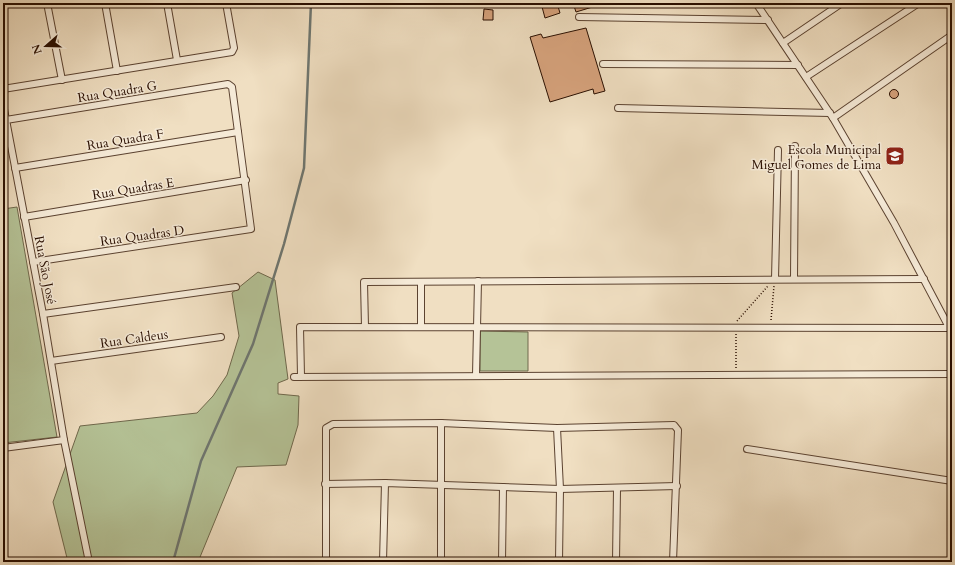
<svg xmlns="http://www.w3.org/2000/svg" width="955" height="565" font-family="Cardo,serif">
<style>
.green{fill:#b5c397;stroke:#6f684c}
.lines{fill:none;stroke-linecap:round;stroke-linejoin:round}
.stream{stroke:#6e7670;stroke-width:2.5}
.building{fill:#d7a37d;stroke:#290e00}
.street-casing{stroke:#5b4230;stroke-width:8}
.path{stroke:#290e00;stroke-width:1.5;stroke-dasharray:1 2;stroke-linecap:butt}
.street{stroke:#f5ead7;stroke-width:6}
.labels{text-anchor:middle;stroke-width:3;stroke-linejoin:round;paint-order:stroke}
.street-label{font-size:13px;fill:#290e00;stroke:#f5ead7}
.poi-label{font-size:13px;fill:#290e00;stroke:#f5ead7;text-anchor:end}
</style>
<rect width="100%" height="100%" fill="#f0dfc2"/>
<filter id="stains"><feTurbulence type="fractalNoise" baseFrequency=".005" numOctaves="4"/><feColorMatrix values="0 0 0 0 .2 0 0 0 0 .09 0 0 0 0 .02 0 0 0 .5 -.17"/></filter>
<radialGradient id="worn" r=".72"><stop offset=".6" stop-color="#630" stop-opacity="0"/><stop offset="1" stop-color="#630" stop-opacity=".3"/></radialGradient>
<g class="green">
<path d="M17,207L57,437L3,443V209Z"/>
<path d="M258,272L275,280L288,379L278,383V394L299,396L298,425L286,465L237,467L198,562H68L53,502L80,426L197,413L213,396L227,375L239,336L232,293Z"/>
<path d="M480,331L528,332V371H480Z"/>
</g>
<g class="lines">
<path class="stream" d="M173,562L201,461L253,344L284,244L304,168L311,3"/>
</g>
<g class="building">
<path d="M541,3H557L560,13L545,18Z"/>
<path d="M573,3H599V5L576,12Z"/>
<path d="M484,9L493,10V20H483Z"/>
<path d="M586,28L605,91L594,94L593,89L550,102L530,37L541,34L543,38Z"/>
<circle cx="894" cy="94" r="4.5"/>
</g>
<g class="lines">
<defs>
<g id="street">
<path d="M47,3L62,80"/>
<path d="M105,3L117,71"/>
<path d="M167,3L177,60"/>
<path d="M756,3L833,118L894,223L952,333"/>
<path d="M579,17L768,20"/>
<path d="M783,43L842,3"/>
<path d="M603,64L798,65"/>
<path d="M806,77L919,3"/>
<path d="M3,89L232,52L234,48L226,3"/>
<path d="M3,104L43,314L64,440L89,562"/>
<path d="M618,108L830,113"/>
<path d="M833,118L952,35"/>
<path d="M6,120L228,84L232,87L251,229L33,262"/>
<path d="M15,168L238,132"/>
<path d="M24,217L246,180"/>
<path d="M775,279L778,150"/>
<path d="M794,279L795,146"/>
<path d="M421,282V327"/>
<path d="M43,314L236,287"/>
<path d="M365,327L364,282L924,279"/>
<path d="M51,361L221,337"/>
<path d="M476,375L478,281"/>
<path d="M301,376L300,327L949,328"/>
<path d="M294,377L952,374"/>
<path d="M557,428L560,489L559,562"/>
<path d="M3,448L64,440"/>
<path d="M747,449L952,481"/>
<path d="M325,484L385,483L560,489L677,486"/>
<path d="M326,562V428L333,424L441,423L557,428L674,425L678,430L673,562"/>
<path d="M383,562L385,483"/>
<path d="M441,562V423"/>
<path d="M502,562L503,487"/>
<path d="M616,562L617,489"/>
</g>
</defs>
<use href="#street" class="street-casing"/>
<g class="path">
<path d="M771,320L774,286"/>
<path d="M737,321L768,286"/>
<path d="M736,334V369"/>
</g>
<use href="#street" class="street"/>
</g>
<defs>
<symbol id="school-square" viewBox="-11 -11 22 22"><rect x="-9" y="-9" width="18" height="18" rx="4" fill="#8f2418" stroke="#f5ead7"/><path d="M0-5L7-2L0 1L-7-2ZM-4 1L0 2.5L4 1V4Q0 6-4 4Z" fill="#fff"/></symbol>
</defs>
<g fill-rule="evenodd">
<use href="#school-square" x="884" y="145" width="22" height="22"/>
</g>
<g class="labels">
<g class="street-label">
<text transform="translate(117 91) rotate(-9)" y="5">Rua Quadra G</text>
<text transform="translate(125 139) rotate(-9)" y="5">Rua Quadra F</text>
<text transform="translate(133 188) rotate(-9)" y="5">Rua Quadras E</text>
<text transform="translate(142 235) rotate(-8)" y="5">Rua Quadras D</text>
<text transform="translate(46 270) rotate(79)" y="5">Rua São José</text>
<text transform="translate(134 338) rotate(-8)" y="5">Rua Caldeus</text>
</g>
<g class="poi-label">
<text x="881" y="154">Escola Municipal<tspan x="881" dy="15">Miguel Gomes de Lima</tspan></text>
</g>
</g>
<rect width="955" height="565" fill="none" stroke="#f0dfc2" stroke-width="16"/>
<rect x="4" y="4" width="947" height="557" fill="none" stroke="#290e00" stroke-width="2"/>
<rect x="8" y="8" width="939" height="549" fill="none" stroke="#290e00"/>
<g transform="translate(46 46) rotate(250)" stroke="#f5ead7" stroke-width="3" paint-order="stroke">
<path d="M0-3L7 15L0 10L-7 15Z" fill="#290e00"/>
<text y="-6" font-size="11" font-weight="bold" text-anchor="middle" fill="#290e00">N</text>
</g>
<rect width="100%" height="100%" filter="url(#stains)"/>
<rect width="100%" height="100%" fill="url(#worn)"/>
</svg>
